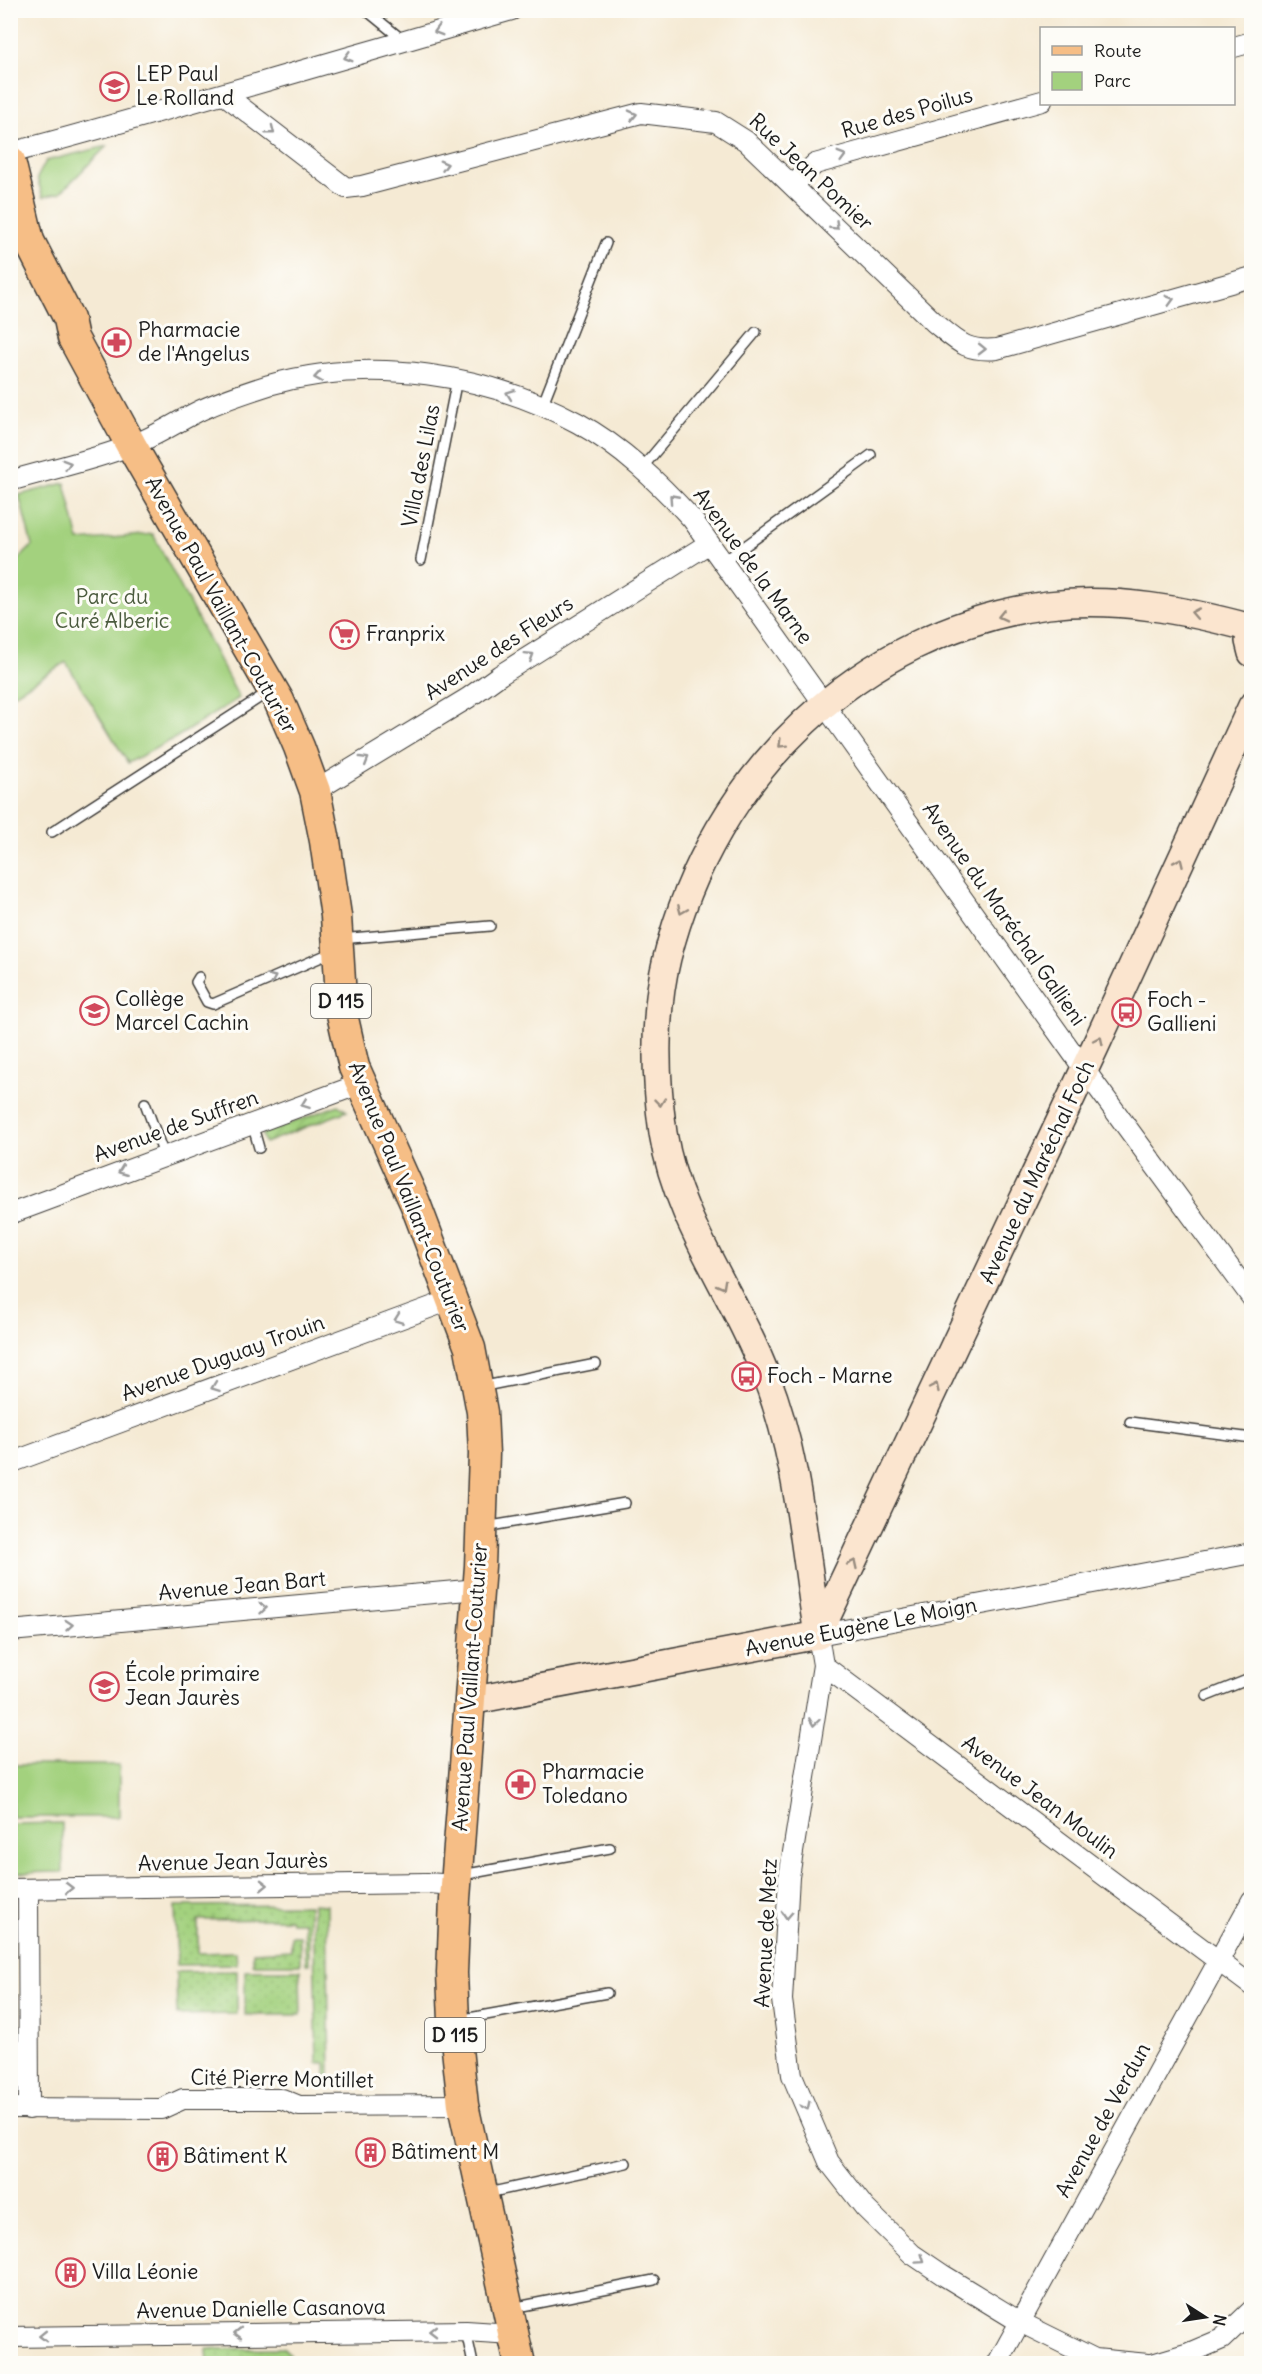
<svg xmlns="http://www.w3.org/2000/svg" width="1262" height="2374" font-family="Delius,sans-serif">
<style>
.grass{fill:url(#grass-dots);stroke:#60764d;stroke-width:1.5}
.park{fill:#a3d17e;stroke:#60764d;stroke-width:1.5}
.garden{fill:url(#garden-furrows);stroke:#60764d;stroke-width:1.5}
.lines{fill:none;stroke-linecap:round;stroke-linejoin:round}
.lane-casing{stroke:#3d3b38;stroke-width:12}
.street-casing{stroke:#3d3b38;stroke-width:22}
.secondary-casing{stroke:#3d3b38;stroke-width:30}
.primary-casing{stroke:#3d3b38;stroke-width:33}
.lane{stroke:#fff;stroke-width:9}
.street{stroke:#fff;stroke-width:20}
.secondary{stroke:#fbe5cf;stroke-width:27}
.primary{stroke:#f6be86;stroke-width:30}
.oneway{stroke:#999}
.oneway2{stroke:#978b7e}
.labels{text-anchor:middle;stroke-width:6;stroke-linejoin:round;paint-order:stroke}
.shield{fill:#fdfcf7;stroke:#605f5e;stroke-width:1.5}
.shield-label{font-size:20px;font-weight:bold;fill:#1c1c1c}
.poi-label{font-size:21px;fill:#1c1c1c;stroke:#fdfcf7;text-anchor:start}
.street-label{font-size:21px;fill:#1c1c1c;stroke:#fdfcf7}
.park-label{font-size:21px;fill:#4b5b3e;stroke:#fdfcf7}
</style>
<defs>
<pattern id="grass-dots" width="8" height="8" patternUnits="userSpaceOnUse" patternTransform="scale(1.5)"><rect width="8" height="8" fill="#a3d17e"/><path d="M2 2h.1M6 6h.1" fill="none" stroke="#8cb36c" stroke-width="1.8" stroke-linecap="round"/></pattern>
<pattern id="garden-furrows" width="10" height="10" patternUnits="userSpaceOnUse" patternTransform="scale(1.5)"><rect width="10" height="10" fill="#a3d17e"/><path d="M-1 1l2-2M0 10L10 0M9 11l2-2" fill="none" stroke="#8cb36c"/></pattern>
</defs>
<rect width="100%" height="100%" fill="#fdfcf7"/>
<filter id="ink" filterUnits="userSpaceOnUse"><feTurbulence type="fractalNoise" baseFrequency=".0167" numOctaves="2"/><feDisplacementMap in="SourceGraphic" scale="12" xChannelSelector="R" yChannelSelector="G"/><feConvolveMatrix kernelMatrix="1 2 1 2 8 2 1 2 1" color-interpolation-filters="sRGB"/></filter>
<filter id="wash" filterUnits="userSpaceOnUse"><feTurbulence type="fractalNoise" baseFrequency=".008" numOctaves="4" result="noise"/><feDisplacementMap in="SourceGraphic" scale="24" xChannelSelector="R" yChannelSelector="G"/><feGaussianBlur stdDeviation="1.35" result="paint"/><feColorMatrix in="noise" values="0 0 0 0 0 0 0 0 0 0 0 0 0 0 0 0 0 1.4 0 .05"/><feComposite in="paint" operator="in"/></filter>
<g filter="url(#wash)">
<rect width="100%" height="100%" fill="#f5ead4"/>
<g class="grass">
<path d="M313,1904L327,1905L330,2076H326V2063H317Z"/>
<path d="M309,1905V1964H306L304,1922H291L290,1919L198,1920V1953L236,1952L237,1964L177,1965L175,1906Z"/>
<path d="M291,1936H300V1964H253V1952L291,1950Z"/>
<path d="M245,1970H300L301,2015H245Z"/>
<path d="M237,1971V2014L177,2015L176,1972Z"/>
<path d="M283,2348L289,2354V2363H208L207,2349Z"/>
</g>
<g class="park">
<path d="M107,146L60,193L43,197L37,178L46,161Z"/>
<path d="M65,483L79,541L153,534L239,698L177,737L128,763L66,662L11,696V567L32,546L19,495Z"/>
<rect x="12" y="1765" width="107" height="52"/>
<path d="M62,1823L63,1872L11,1873V1824Z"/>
</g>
<path class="garden" d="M338,1105L347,1111L265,1143L262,1134Z"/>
</g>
<g filter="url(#ink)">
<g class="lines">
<defs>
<g id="lane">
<path d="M366,10L404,41"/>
<path d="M542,406L606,243"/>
<path d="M642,468L756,332"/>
<path d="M421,560L457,379"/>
<path d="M723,562L871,455"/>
<path d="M52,832L270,691"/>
<path d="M340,939L490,926"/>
<path d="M199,977L196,982L207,1002L213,1004L335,951"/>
<path d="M145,1103L164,1155"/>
<path d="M252,1123L259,1148"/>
<path d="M480,1387L596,1364"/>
<path d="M1130,1422L1252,1438"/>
<path d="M485,1527L625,1503"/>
<path d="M1207,1696L1252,1678"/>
<path d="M462,1875L610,1848"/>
<path d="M458,2020L607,1993"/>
<path d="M488,2193L626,2163"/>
<path d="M512,2308L654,2280"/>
<path d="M466,2331L473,2364"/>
</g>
<g id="street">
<path d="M1234,47L1252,42"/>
<path d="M225,95L346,188L362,186L641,113L716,122L746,141L935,323C958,342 966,352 997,349L1252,277"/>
<path d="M10,153C178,108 344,58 512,10"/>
<path d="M793,185L815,164L1042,101"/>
<path d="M10,481C51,469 94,460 132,445C157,436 178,421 201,410C223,400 247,392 269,385C371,356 486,373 578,423C622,447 658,482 692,519L1079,1062L1252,1298"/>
<path d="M315,791L468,698L500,675L708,544"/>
<path d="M10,1214L360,1084"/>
<path d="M10,1463L453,1299"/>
<path d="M10,1631L478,1589"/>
<path d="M823,1665L1252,1986"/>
<path d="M10,1889L427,1883L456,1885"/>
<path d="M28,1889L29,2109"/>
<path d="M10,2108L161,2109L183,2099H282L299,2106L463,2105"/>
<path d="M10,2337L466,2331L512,2334"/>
<path d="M997,2364L1252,1900"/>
<path d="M1148,2364L1095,2359L1020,2322L943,2275L912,2254L865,2208L829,2162L792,2075L782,2000L789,1877L823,1665L818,1635L1252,1553"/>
<path d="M1152,2364L1189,2353L1222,2339L1252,2310"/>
</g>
<g id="secondary">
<path d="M1252,628L1249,641L1252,653"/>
<path d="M818,1635C804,1548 799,1460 766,1376C735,1294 677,1222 663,1133C655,1075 653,1015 667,958C712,776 860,630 1048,605C1117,597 1185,610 1251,628"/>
<path d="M818,1635L1095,1047L1252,706"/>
<path d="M470,1701L818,1635"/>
</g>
<path id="primary" d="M10,161L29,241L69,319L73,338L131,445L279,701L299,747L315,791L325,841L336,916L342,1014L354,1067L415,1203L470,1348L482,1412L484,1454L480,1566L455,1899L452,1973L454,2021L463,2105L520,2364"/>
</defs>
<use href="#lane" class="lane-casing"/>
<use href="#street" class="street-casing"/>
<use href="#secondary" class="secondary-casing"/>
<use href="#primary" class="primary-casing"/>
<use href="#lane" class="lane"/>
<use href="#street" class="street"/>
<use href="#secondary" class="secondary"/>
<use href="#primary" class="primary"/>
</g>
<defs><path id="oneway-chevron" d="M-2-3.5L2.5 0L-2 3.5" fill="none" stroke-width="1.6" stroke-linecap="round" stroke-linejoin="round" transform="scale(1.5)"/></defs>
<g class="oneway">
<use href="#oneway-chevron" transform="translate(438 31) rotate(164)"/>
<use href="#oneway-chevron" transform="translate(348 57) rotate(164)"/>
<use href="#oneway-chevron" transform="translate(633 115) rotate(-13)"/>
<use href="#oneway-chevron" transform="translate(271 131) rotate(38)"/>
<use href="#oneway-chevron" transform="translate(842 156) rotate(-16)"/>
<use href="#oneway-chevron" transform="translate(444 165) rotate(-15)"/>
<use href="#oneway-chevron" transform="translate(835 226) rotate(44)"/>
<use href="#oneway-chevron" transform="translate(1170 300) rotate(-16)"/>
<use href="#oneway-chevron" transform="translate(982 349) rotate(1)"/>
<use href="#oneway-chevron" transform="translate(318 377) rotate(171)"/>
<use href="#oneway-chevron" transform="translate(510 394) rotate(-160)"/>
<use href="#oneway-chevron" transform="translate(67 464) rotate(-16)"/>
<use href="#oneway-chevron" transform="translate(673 498) rotate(-132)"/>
<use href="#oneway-chevron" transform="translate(530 656) rotate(-32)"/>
<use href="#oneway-chevron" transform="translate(365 760) rotate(-31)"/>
<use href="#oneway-chevron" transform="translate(272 978) rotate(-24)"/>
<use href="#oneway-chevron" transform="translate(305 1104) rotate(160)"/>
<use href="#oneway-chevron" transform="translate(122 1171) rotate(159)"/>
<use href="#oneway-chevron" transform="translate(398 1319) rotate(160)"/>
<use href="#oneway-chevron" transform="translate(215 1387) rotate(160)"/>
<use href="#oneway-chevron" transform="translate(263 1608) rotate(-5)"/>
<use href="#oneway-chevron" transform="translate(69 1625) rotate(-5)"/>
<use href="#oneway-chevron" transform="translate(814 1722) rotate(98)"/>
<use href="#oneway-chevron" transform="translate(264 1885) rotate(-1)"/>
<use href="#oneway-chevron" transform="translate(69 1888) rotate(-1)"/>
<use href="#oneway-chevron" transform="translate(787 1915) rotate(93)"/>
<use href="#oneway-chevron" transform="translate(806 2106) rotate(65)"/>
<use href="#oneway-chevron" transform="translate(921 2260) rotate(35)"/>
<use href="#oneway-chevron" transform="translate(433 2331) rotate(179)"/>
<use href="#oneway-chevron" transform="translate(238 2333) rotate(180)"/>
<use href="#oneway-chevron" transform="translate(43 2336) rotate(179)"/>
</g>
<g class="oneway2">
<use href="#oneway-chevron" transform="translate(1195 613) rotate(-169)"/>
<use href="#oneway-chevron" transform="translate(1002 616) rotate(167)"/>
<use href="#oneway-chevron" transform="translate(782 744) rotate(135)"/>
<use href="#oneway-chevron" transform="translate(1179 862) rotate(-66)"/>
<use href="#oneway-chevron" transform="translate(682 910) rotate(113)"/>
<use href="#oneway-chevron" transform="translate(1099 1040) rotate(-65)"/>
<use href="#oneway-chevron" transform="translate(660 1102) rotate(84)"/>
<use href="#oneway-chevron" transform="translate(722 1285) rotate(61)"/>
<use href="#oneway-chevron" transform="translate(935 1387) rotate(-65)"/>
<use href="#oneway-chevron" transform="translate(853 1564) rotate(-65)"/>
</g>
</g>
<defs>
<symbol id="school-ring" viewBox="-11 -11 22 22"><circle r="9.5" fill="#fdfcf7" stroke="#d1495b" stroke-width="1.5"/><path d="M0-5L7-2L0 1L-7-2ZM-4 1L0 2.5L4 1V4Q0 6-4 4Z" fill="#d1495b"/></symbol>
<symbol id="pharmacy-ring" viewBox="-11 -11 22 22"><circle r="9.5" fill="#fdfcf7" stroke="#d1495b" stroke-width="1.5"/><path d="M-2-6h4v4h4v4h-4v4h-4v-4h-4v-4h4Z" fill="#d1495b"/></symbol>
<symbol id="supermarket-ring" viewBox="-11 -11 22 22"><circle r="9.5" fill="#fdfcf7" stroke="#d1495b" stroke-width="1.5"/><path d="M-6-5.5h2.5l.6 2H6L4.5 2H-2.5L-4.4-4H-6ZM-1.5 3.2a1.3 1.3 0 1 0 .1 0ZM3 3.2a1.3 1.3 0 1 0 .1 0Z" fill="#d1495b"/></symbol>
<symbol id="bus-ring" viewBox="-11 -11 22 22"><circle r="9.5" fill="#fdfcf7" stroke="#d1495b" stroke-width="1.5"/><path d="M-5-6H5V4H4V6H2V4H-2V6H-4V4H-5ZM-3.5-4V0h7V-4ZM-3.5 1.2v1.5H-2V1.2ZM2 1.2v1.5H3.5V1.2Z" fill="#d1495b"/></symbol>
<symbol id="building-ring" viewBox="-11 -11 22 22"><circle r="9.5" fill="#fdfcf7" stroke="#d1495b" stroke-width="1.5"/><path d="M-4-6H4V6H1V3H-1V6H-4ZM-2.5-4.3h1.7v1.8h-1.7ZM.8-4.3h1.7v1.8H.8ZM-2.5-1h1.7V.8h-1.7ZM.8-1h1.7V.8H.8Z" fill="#d1495b"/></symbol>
</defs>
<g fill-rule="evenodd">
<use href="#school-ring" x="98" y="70" width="33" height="33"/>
<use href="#pharmacy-ring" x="100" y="326" width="33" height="33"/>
<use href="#supermarket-ring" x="328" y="618" width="33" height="33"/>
<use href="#school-ring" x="78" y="994" width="33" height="33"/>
<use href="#bus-ring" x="1110" y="996" width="33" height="33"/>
<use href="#bus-ring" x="730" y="1360" width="33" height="33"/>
<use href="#school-ring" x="88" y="1670" width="33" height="33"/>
<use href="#pharmacy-ring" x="504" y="1768" width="33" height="33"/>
<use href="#building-ring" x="354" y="2136" width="33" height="33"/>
<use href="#building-ring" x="146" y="2140" width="33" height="33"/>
<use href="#building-ring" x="54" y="2256" width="33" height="33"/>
</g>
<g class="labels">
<g class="shield">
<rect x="311" y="984" width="60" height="34" rx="4.5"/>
<rect x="425" y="2018" width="60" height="34" rx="4.5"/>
</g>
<g class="shield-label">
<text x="341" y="1008">D 115</text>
<text x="455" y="2042">D 115</text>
</g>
<g class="poi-label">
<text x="136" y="81">LEP Paul<tspan x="136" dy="24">Le Rolland</tspan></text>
<text x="138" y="337">Pharmacie<tspan x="138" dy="24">de l'Angelus</tspan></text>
<text x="366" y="641">Franprix</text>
<text x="115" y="1006">Collège<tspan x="115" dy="24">Marcel Cachin</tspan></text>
<text x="1147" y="1007">Foch -<tspan x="1147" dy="24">Gallieni</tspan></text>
<text x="767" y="1383">Foch - Marne</text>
<text x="125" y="1681">École primaire<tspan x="125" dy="24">Jean Jaurès</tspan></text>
<text x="542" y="1779">Pharmacie<tspan x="542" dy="24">Toledano</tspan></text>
<text x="391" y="2159">Bâtiment M</text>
<text x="183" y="2163">Bâtiment K</text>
<text x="92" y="2279">Villa Léonie</text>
</g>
<g class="street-label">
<text transform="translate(907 113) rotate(-16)" y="7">Rue des Poilus</text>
<text transform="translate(811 172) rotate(43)" y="7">Rue Jean Pomier</text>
<text transform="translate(421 466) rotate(-79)" y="7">Villa des Lilas</text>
<text transform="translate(753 566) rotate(54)" y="7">Avenue de la Marne</text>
<text transform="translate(221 605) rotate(61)" y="7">Avenue Paul Vaillant-Couturier</text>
<text transform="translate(499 648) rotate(-33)" y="7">Avenue des Fleurs</text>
<text transform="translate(1004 914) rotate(55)" y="7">Avenue du Maréchal Gallieni</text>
<text transform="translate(176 1126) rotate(-20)" y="7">Avenue de Suffren</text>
<text transform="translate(1037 1172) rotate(-65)" y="7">Avenue du Maréchal Foch</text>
<text transform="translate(409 1197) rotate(68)" y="7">Avenue Paul Vaillant-Couturier</text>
<text transform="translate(223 1358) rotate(-20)" y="7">Avenue Duguay Trouin</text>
<text transform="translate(242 1586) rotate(-5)" y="7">Avenue Jean Bart</text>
<text transform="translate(861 1627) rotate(-11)" y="7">Avenue Eugène Le Moign</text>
<text transform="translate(470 1687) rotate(-86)" y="7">Avenue Paul Vaillant-Couturier</text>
<text transform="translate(1040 1797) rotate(37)" y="7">Avenue Jean Moulin</text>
<text transform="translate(233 1862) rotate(-1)" y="7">Avenue Jean Jaurès</text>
<text transform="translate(766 1933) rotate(-87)" y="7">Avenue de Metz</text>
<text transform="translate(282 2079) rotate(1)" y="7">Cité Pierre Montillet</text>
<text transform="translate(1103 2120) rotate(-61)" y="7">Avenue de Verdun</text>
<text transform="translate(261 2309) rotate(-1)" y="7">Avenue Danielle Casanova</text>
</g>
<g class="park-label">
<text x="112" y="604">Parc du<tspan x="112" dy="24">Curé Alberic</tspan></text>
</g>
</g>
<rect width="1262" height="2374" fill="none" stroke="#fdfcf7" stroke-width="36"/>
<rect x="1040" y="27" width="195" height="78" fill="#fdfcf7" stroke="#a3a29f" stroke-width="1.5"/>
<rect x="1052" y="46" width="30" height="9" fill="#f6be86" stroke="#a3a29f" stroke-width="1.5"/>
<text x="1094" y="57" font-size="18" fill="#1c1c1c">Route</text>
<rect x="1052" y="72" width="30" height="18" fill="#a3d17e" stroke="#a3a29f" stroke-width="1.5"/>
<text x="1094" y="87" font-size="18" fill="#1c1c1c">Parc</text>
<g transform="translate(1205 2317) rotate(102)" stroke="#fdfcf7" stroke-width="4.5" paint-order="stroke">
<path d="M0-4.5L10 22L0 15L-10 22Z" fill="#1c1c1c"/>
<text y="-9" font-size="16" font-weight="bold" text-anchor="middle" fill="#1c1c1c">N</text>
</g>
</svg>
